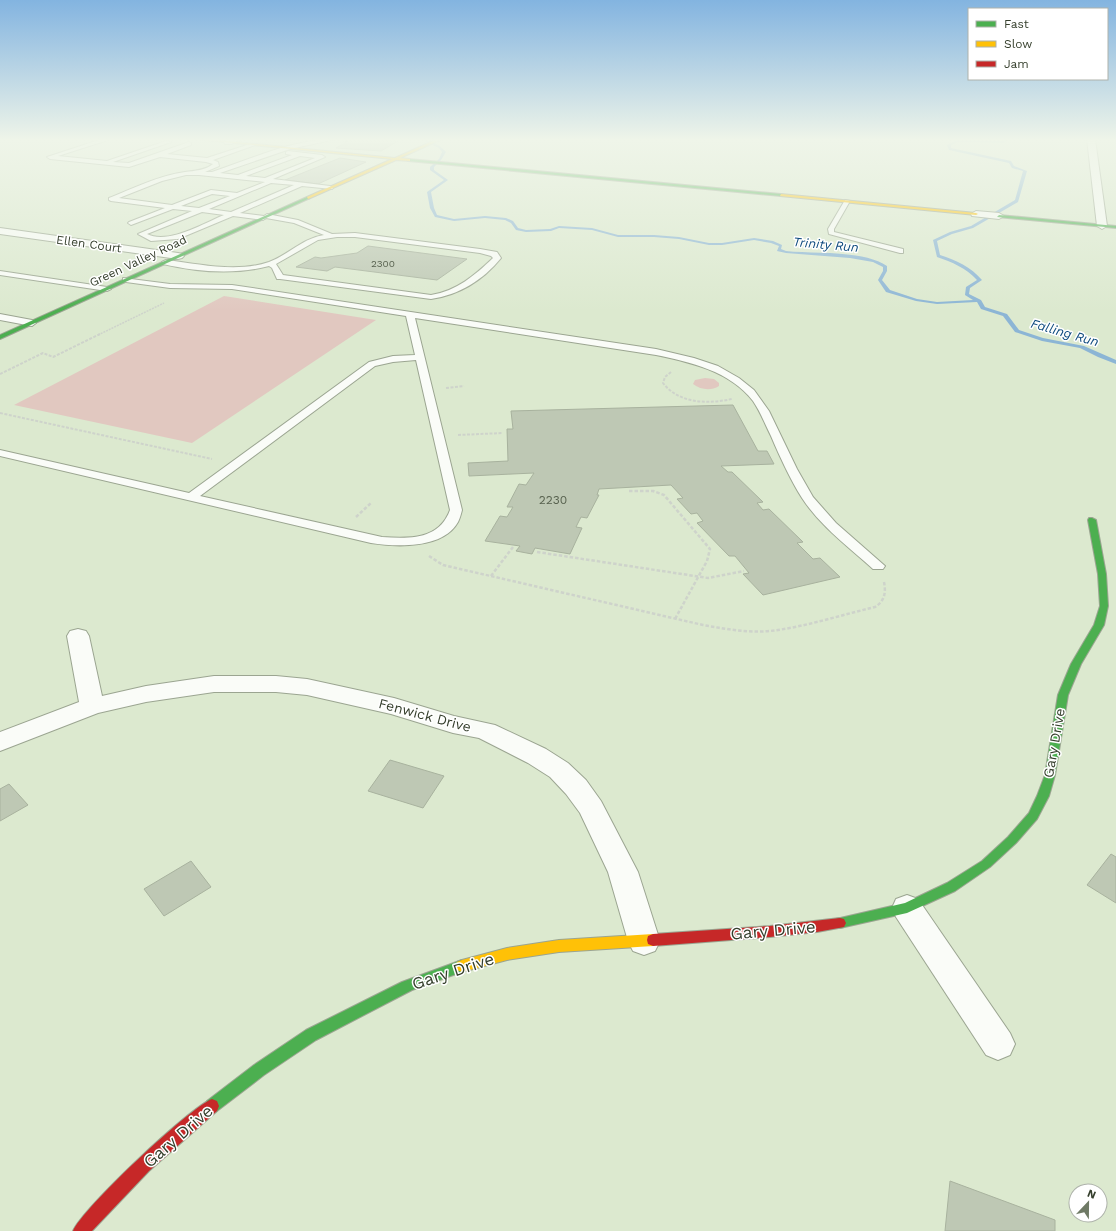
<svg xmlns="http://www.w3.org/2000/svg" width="1116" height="1231" font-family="'Work Sans',sans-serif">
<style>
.green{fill:#e1c8c0}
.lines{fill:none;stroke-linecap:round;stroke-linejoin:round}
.stream{fill:#8cb5d5;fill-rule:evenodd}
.building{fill:#bec8b4;stroke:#a8b29e}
.lane-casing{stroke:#9ba591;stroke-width:2}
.street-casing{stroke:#9ba591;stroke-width:2}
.fast-casing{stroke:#9ba591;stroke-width:2}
.slow-casing{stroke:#9ba591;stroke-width:2}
.jam-casing{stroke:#9ba591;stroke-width:2}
.path-far2{stroke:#ced3cb;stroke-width:1.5;stroke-dasharray:2 1;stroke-linecap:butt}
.path-far1{stroke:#ced3cb;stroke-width:2;stroke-dasharray:3 1.5;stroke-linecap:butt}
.path{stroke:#ced3cb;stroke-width:2.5;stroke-dasharray:3.5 2;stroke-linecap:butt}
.lane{fill:#fafcf8;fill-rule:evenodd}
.street{fill:#fafcf8;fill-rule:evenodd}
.fast{fill:#4caf50;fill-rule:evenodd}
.slow{fill:#ffc107;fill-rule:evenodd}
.jam{fill:#c62828;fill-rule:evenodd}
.labels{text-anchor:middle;stroke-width:3;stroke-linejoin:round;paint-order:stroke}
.far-number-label{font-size:10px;fill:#57614e}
.far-street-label{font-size:12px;fill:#353f2c;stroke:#fff}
.number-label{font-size:12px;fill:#57614e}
.far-water-label{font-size:13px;font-style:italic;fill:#0e4a7e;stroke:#fff}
.street-label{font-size:14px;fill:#353f2c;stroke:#fff}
.near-street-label{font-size:17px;fill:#353f2c;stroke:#fff}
</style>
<rect width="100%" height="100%" fill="#dce9cf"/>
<g class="green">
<path d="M224,296L376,320L192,443L14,405Z"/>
<path d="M705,378L714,379L719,383V386C711,391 701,390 693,384L695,380Z"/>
</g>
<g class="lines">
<path class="stream" d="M420,139C429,139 440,145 446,152L441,160L434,167V170L448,180L431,192L434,208L437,215L454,219L485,216L506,218L513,221L518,228L526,230L550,229L559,226L592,228L618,235H654L679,237L709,243H722L754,238L773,241L782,245L781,249L786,251C814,254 864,250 887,266V271L882,280L890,290L917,299L937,302L973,300L965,295L966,287L977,280C966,268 952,262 937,257L933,240L950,232L971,226L1015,200L1023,171L1012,168L1009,163L949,150L947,145L957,140L1003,141L1005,139H1008L1004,143L958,142L951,145V148L1011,161L1014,166L1027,171L1018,202L973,228L952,234L937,241L940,255C956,260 971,267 982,280L970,288L969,294L981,300L985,307L1007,314L1019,330L1043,338L1084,346L1116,360V364L1098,357L1080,348L1042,341L1015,332L1003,316L981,309L977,302L937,304L916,301L886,292L878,280L883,271V267L873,262L850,258L786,253L777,251L779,246L771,243L754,240L722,245H709L679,239L654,237H618L592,230L559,228L551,231L526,232L516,230L511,223L505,220L485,218L454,221L435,217L430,208L427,192L444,180L430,170V167L439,159L442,152L439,148Z"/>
</g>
<g class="building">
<path d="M348,139H386L384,140L398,141L381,151L336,148L347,142H343Z"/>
<path d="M340,158L366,162L318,184L285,180Z"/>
<path d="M368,246L467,259L437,280L335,267L327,271L296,267L315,257L321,258L357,253Z"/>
<path d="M733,405L758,451H767L774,464L721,466L728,472H732L763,502L757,503L763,510L769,509L803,542L797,543L813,559L820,558L840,577L763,595L743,574L749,573L735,556H729L697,523L703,521L697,513L691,514L677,499L683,498L671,485L599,489L597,495H599L587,518L581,517L576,527L582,528L570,554L535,548L532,554L516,551L520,546L485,541L500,516L507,517L513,507H507L519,484L526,485L534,473L469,476L468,463L508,461L507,429H513L511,411Z"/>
<path d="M390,760L444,776L423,808L368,791Z"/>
<path d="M9,784L28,805L0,821V789Z"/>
<path d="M1111,854L1116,857V903L1087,885Z"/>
<path d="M191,861L211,887L164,916L144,889Z"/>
<path d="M950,1181L1055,1220V1231H945Z"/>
</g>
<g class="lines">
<defs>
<g id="lane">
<path d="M102,139H111L58,156L107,161L166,141L171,142L113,162L129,163L189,142L191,143V145L167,154L207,158L250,144L255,145L213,160L218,162L219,166L205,172H212C251,159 293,139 336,139L290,149L220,173L238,175L292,155L286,154V152L288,151L322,155L325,157L273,179L330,186L333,188L332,189L302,186L240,213L264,216L267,214L298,220L332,234L355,233L480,249L497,252L501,258C483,280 459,295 431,299L280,279H277L272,268L269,266C235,275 197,272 163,264L162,262L166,260C200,264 236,273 269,262C288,255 303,238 324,235L294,223L266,218L263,220L233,216L178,239L151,241L138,234L192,211L173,209L131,225L128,223L129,222L165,208L111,201L109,200V198C134,188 158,176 185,172C194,171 206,170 213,164L206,162L160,157L129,167L50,159L47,157ZM300,156L315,158L265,178L246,176ZM186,175H199L265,182L237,193L211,190L172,205L119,198L162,181ZM271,183L294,185L231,212L209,209ZM212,194L230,196L199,208L181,206ZM202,212L224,215C204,223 168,245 147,234ZM337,237H355L480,253L491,256L493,258C475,275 457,291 431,295L283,275L276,264L318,240Z"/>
<path d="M845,200L850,201L834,229V232L903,249V253H900L829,234L828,229Z"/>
<path d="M0,271L107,287L111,289L107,291L0,275Z"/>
<path d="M123,278L170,284L232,285L656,349L694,358L718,366L739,378L754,390L769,411L797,469L813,497L836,523L885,566L883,569H873C849,547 821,527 802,498C790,479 780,457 771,436C765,424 760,411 753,401C730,371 690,362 656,355L415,318L462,510C461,514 460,518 458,522C443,549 397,547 371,543L0,456V450L189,493L369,362L393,356L415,355L406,316L232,289L170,288L126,282H123ZM416,360L450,510C439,540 409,539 382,537L200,496L375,366L393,362Z"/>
<path d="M0,314L32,320L36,323L32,326L0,320Z"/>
</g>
<g id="street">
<path d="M229,139H241L231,144H225L224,142Z"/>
<path d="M1087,139H1095L1107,226L1102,229L1097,226Z"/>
<path d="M976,211L999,213L1004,216L999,219L972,216L971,214Z"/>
<path d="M0,228L178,253L182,254L184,256L182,258L178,259L0,234Z"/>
<path d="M78,629L86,631L89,636L102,696L146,686L214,676H276L307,679L394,698L454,716L495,725L546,749L568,763L586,780L601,801L638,872L660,941L655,951L644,955L633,951L628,941L608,872L580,813L566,794L550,777L528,763L479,738L453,733L391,714L307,695L276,692H214L146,702L98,713L0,751V732L79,702L67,636L70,631Z"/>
<path d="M907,895L918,899L1010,1033L1015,1044L1010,1055L998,1060L986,1055L896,917L892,908L896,899Z"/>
</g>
<g id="fast">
<path d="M409,159L781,194L783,195L781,196L408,161Z"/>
<path d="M307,197L310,198L0,339V335Z"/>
<path d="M999,215L1116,226V228L997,217Z"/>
<path d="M1089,518H1092L1096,520L1106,574L1108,606L1104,625L1081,664L1068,695L1055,775L1049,796L1037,819L1016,843L990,867L955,891L907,913L840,928L836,927L834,923L836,919L905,903L947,883L982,861L1008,837L1029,813L1037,796L1045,775L1058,695L1071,664L1094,625L1100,606L1098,574L1088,520Z"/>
<path d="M462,960L467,962L469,966L467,970L412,990L316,1040L264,1075L217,1111L212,1113L207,1111L205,1106L207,1101L254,1065L306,1030L402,982Z"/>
</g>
<g id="slow">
<path d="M193,139H206L395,158L437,139H442L400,158L410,159V161L396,160L308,199L307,197L392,159Z"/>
<path d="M781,194L976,213L978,214L976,215L780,196Z"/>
<path d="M653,934L658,936L659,940L658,944L653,946L559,952L507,960L462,972L457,970L455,966L457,962L462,960L507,948L559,940Z"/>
</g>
<g id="jam">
<path d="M840,918L844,919L846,923L844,927L817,932L770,937L653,946L648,944L647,940L648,936L653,934L770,926Z"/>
<path d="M212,1099L217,1101L219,1106L217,1111L149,1171L92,1231H73C82,1209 189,1108 212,1099Z"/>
</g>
</defs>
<use href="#lane" class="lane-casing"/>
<use href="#street" class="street-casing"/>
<use href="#fast" class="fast-casing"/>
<use href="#slow" class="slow-casing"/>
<use href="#jam" class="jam-casing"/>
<path class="path-far2" d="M98,335L164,303"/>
<g class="path-far1">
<path d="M671,372L665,377L663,383C679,404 708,404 732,399"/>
<path d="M0,374L43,353L53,357L100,334"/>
<path d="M446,388L464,386"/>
<path d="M0,413L212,459"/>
<path d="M458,435L503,433"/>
</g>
<g class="path">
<path d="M629,491H653L664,495L710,549L707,561L675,619"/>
<path d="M356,517L372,502"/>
<path d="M537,552L708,578L744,571"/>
<path d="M429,556L443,565L703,625C725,629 747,633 770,631C805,627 841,615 875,607C885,601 886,592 884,582"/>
<path d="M491,576L513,547"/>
</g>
<use href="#lane" class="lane"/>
<use href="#street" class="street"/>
<use href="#fast" class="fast"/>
<use href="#slow" class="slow"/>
<use href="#jam" class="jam"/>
</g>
<linearGradient id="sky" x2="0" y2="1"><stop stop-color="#83b4e0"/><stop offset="0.45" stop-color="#eff5e9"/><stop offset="1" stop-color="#eff5e9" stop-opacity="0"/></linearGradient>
<rect width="1116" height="311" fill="url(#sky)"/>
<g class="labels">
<g class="far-number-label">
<text x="383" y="267">2300</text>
</g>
<g class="far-street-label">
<text transform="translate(89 244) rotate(8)" y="4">Ellen Court</text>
<text transform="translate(138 261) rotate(-25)" y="4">Green Valley Road</text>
</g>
<g class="number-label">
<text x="553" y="504">2230</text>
</g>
<g class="far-water-label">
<text transform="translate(826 244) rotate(5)" y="5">Trinity Run</text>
<text transform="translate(1065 332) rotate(16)" y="5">Falling Run</text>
</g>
<g class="street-label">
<text transform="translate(425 715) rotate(15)" y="5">Fenwick Drive</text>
<text transform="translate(1054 743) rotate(-80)" y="5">Gary Drive</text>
</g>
<g class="near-street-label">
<text transform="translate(773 930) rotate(-5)" y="6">Gary Drive</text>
<text transform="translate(453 971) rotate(-18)" y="6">Gary Drive</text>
<text transform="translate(178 1136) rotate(-41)" y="6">Gary Drive</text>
</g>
</g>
<rect x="968" y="8" width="140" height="72" fill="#ffffff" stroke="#aeb2ab"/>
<rect x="976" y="21" width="20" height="6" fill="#4caf50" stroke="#aeb2ab"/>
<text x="1004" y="28" font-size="12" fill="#353f2c">Fast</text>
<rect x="976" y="41" width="20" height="6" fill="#ffc107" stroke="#aeb2ab"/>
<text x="1004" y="48" font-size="12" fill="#353f2c">Slow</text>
<rect x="976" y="61" width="20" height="6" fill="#c62828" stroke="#aeb2ab"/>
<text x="1004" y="68" font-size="12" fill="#353f2c">Jam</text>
<g transform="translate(1088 1203) rotate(22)"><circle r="19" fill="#ffffff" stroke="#aeb2ab"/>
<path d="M0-3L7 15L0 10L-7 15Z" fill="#6f7a65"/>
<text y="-6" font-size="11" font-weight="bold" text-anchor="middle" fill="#353f2c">N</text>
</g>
</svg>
